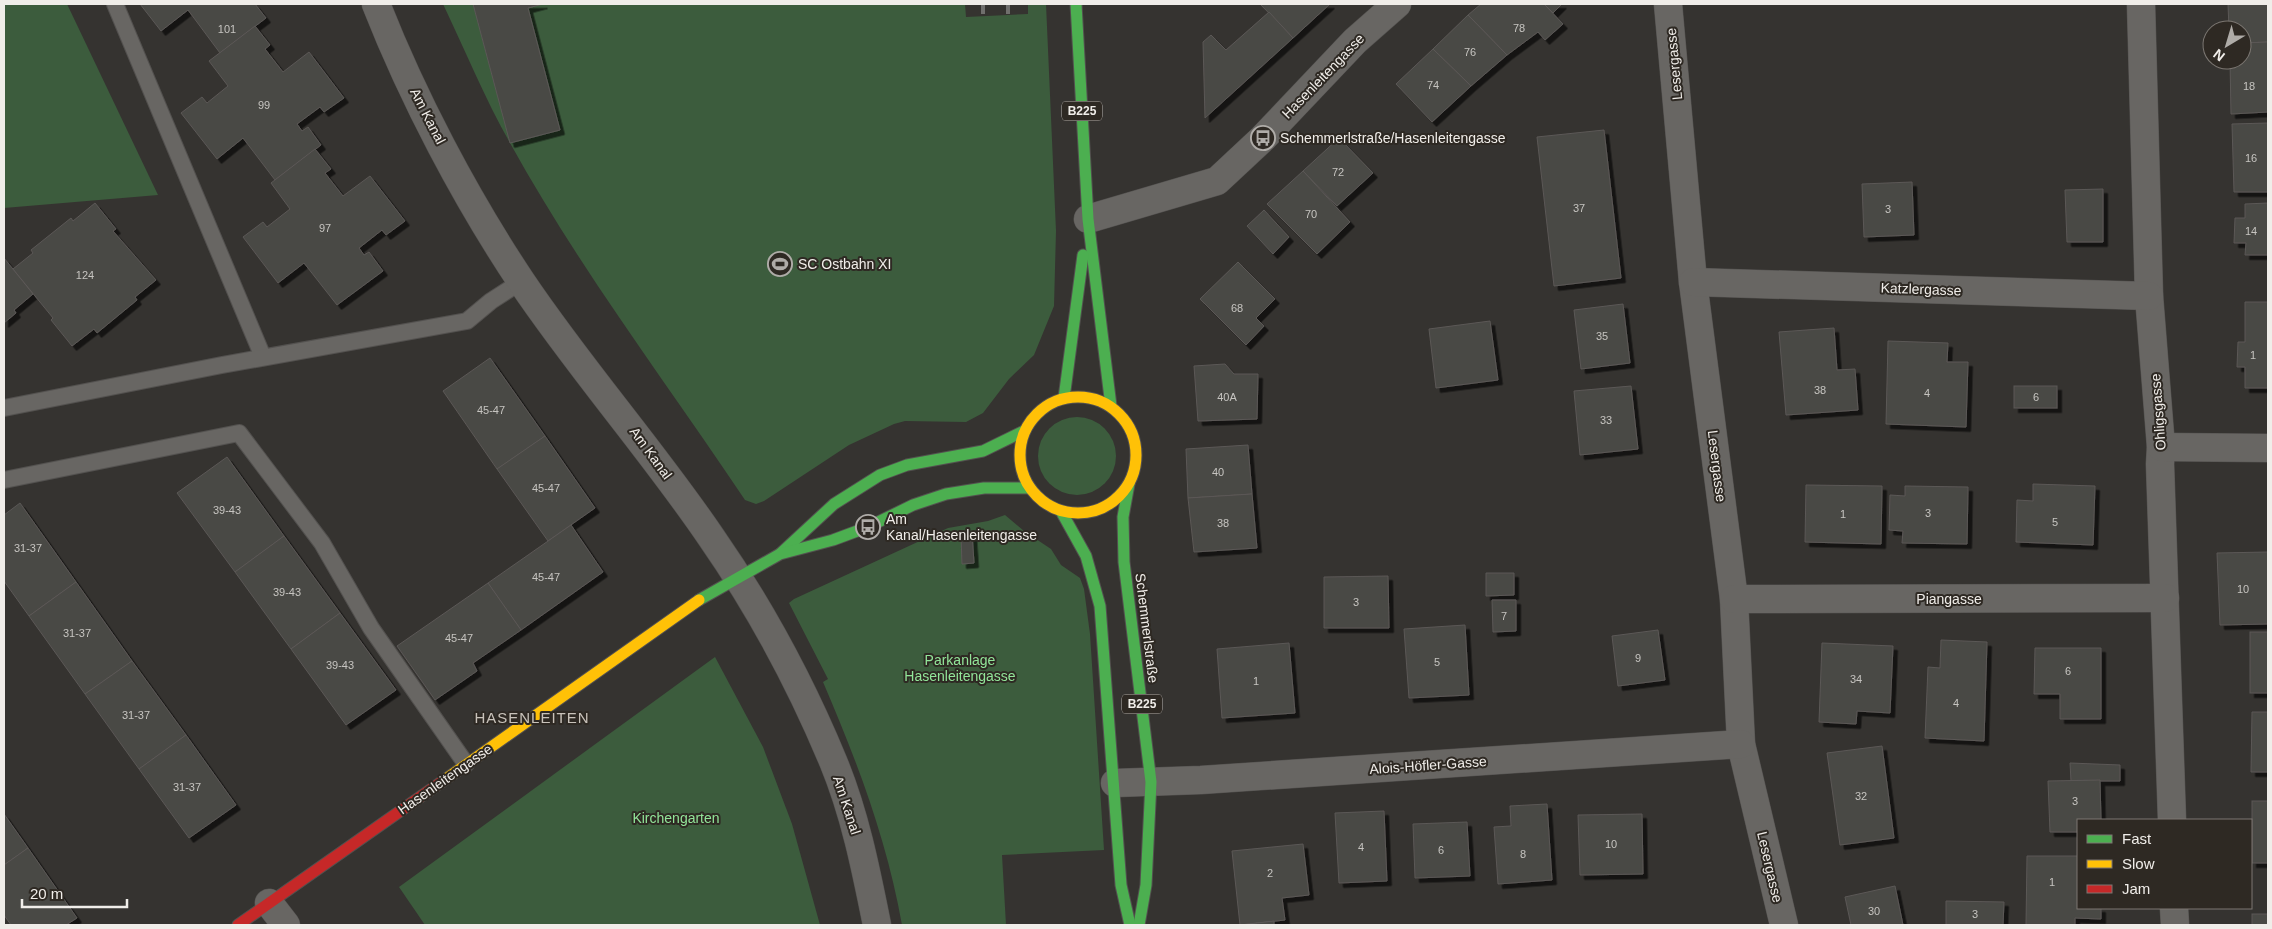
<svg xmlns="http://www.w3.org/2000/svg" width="2272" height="929" font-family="Helvetica,sans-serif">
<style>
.green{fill:#3c5c3d}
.building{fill:#4a4845;stroke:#5b5856;filter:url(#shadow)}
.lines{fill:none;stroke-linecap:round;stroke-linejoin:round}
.lane-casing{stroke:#53514f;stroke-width:18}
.street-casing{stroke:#53514f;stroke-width:29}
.fast-casing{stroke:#53514f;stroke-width:13}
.slow-casing{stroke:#53514f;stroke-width:13}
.jam-casing{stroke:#53514f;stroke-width:13}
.lane{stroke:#686663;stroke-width:16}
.street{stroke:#686663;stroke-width:28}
.fast{stroke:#4caf50;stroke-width:11}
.slow{stroke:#ffc107;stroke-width:11}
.jam{stroke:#c62828;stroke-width:11}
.rail{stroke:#706f6d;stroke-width:4;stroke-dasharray:10 5;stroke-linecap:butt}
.labels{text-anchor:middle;stroke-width:4;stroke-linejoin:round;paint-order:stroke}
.number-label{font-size:11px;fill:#c6c4c0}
.shield{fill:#2e2923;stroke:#b6b2ae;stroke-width:1}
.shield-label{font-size:12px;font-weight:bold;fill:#f0ede9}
.street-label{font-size:14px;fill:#f0ede9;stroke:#2e2923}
.poi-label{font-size:14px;fill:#f0ede9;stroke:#2e2923;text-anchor:start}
.park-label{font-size:14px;fill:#92e599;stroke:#2e2923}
.neighbourhood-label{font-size:15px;letter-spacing:1px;fill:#c8c2ba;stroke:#2e2923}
</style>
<defs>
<filter id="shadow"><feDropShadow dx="4.5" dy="4.5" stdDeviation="0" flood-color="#0009"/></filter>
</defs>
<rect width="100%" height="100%" fill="#353330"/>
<g class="green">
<path d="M4,4H67L158,195L4,208Z"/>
<path d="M443,4H965L966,17L1028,14V4H1046L1056,231L1054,306L1034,355L1009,379L983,413L966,422L905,421L894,424L849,445L764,501L756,504L745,500C666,382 579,268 510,143C485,99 465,50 443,4Z"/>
<circle cx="1077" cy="456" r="39"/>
<path d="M1005,515L1024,531L1051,549L1061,565L1080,578L1084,589L1090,634L1104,850L1002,855L1006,925H902C887,840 857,761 823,682L828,679L789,603L794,599L948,528L988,521Z"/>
<path d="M715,657L763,747L792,824L820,925H425L399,887Z"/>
</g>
<g class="building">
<path d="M140,4H255L266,18L220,53L188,10L161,31Z"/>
<path d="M473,4H543L528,8L560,130L510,143Z"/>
<path d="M1260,4H1330L1293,38Z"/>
<path d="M1481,4H1544L1563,24L1545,40L1538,32L1507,55L1468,15Z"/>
<path d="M1544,4H1562L1553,13Z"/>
<path d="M2228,4H2268V42L2242,43V30H2229Z"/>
<path d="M1269,12L1293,38L1205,118L1203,42L1211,35L1226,50Z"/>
<path d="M1468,15L1507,55L1471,86L1433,49Z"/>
<path d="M255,26L270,45L265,49L283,72L309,52L344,98L324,112L320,107L297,124L302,131L308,127L321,145L275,180L243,138L217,159L181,113L202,97L207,103L228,86L209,61Z"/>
<path d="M2268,42V112L2231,114L2230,60H2242V43Z"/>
<path d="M1433,49L1471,86L1432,122L1396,84Z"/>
<path d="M2268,123V192H2234L2232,124Z"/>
<path d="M1604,130L1621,278L1554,286L1537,137Z"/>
<path d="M1339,138L1373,173L1337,206L1303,171Z"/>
<path d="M315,149L331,169L325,173L343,196L370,176L405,221L386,235L382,230L359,248L364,255L369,252L383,271L337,305L304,263L278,283L243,237L263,222L267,227L290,209L271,183Z"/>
<path d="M1303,171L1350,222L1317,254L1267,204Z"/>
<path d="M1912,182L1914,235L1864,237L1862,184Z"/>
<path d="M2103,189V242H2067L2065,190Z"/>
<path d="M95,203L116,229L113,231L156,280L135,297L137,300L97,333L94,329L72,346L51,320L53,318L13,269L33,253L31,250L71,218L73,221Z"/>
<path d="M2268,203V255H2245L2246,243H2234L2235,218H2245V204Z"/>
<path d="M1264,210L1289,237L1273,254L1247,226Z"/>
<path d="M4,258L33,294L14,310L16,313L4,323Z"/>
<path d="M1238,262L1275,299L1256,318L1264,326L1246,345L1200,299Z"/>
<path d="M2245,302H2268V388H2245V367H2237L2238,342H2245Z"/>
<path d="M1623,304L1630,363L1581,369L1574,310Z"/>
<path d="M1490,321L1498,380L1436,388L1429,329Z"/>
<path d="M1834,328L1837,370L1855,369L1858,410L1786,415L1779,332Z"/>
<path d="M1888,341L1948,343L1947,362H1968L1966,427L1886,424Z"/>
<path d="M490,358L545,436L497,469L443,391Z"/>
<path d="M1225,364L1234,374H1258L1257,419L1198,421L1194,366Z"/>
<path d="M1631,386L1638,449L1580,455L1574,391Z"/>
<rect x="2014" y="386" width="43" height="22"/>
<path d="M545,436L595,508L548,541L497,469Z"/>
<path d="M1248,445L1252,494L1188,498L1186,449Z"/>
<path d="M227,457L284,536L235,572L177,493Z"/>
<path d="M2033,484L2095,486L2093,545L2016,542L2017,500L2033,501Z"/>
<path d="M1806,485L1882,486L1881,544L1805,542Z"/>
<path d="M1905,486L1968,487L1967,544L1902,543L1903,531L1889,530L1890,495L1905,496Z"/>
<path d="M1252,494L1257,548L1194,552L1188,498Z"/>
<path d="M20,503L76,582L29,616L4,581V515Z"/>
<path d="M571,525L603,572L521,630L488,583Z"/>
<path d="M972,533L974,563L962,564L961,535Z"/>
<path d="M284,536L340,613L291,649L235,572Z"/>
<path d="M2268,552V624L2220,625L2217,553Z"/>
<path d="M1486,573H1514V595L1486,596Z"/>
<path d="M1388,576L1389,628H1324V577Z"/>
<path d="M76,582L132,661L85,694L29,616Z"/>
<path d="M488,583L521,630L473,663L477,671L435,700L397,646Z"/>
<path d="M1492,600H1516V631L1493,632Z"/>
<path d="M340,613L396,690L346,725L291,649Z"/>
<path d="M1465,625L1469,695L1409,698L1404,629Z"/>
<path d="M1658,630L1665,680L1618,686L1612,636Z"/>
<rect x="2250" y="632" width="18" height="61"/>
<path d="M1941,640L1987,642L1984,741L1925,738L1928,667L1940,668Z"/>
<path d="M1289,643L1295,713L1222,718L1217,649Z"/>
<path d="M1822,643L1893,646L1890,713L1857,711L1856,724L1819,722Z"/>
<path d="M2035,648H2101V719H2060V694H2034Z"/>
<path d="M132,661L186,735L139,769L85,694Z"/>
<path d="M2252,712H2268V772H2251Z"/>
<path d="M186,735L236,805L189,838L139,769Z"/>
<path d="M1882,746L1894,838L1840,845L1827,753Z"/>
<path d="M2070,763L2120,765V781H2071Z"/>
<path d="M2100,780L2101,820H2078V832H2050L2048,781Z"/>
<rect x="2252" y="801" width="16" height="62"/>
<path d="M1547,804L1552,880L1498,884L1494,827L1511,826L1510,806Z"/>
<path d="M1384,811L1387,881L1339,883L1335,813Z"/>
<path d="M4,814L28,848L4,865Z"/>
<path d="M1642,814L1643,874L1580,875L1578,815Z"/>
<path d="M1467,822L1470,876L1415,878L1413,824Z"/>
<path d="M1303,844L1309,895L1282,898L1285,920L1240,925L1232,851Z"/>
<path d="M28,848L77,918L66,925H11L4,915V865Z"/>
<path d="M2027,856H2078V908H2101V919L2075,918V925H2026Z"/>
<path d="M1895,886L1903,925H1851L1845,897Z"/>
<path d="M1946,901L2004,902L2003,925H1946Z"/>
<rect x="2252" y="914" width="16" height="11"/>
<path d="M1274,921V925H1240Z"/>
</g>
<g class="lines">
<defs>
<g id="lane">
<path d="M115,4L263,357"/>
<path d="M4,408L222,365L467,321L491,301L522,281"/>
<path d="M4,480L239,433L322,543L371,628L466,764"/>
</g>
<g id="street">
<path d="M376,4C413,98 465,197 521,281C580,369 652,450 711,537C759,606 801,684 833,761C855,814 866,870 877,925"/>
<path d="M1668,4L1693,282L1734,599L1741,744L1784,925"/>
<path d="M2141,4L2149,296L2161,447L2160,464L2172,820"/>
<path d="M1088,219L1217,181L1263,138L1355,41L1397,4"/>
<path d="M1693,282L2149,296"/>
<path d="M2161,447L2268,448"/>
<path d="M1734,599L2165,598"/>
<path d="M1115,783L1201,780L1741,744"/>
<path d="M269,903L286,925"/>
<path d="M2174,908L2175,925"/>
</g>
<g id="fast">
<path d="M1076,4L1088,219L1111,406"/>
<path d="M1064,398L1083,255"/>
<path d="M1129,484L1123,517L1124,562L1151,782L1146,885L1139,925"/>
<path d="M1061,511L1086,556L1100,606L1121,885L1130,925"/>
<path d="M781,553L834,504L880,475L907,465L983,451L1024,431"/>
<path d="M699,600L780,554L833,540L868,527L913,505L946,494L984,488H1030"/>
</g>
<g id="slow">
<circle cx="1078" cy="455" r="58"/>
<path d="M443,781L699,600"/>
</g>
<path id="jam" d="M238,925L443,781"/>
</defs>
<use href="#lane" class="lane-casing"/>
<use href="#street" class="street-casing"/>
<use href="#fast" class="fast-casing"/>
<use href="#slow" class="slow-casing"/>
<use href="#jam" class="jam-casing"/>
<use href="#lane" class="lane"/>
<use href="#street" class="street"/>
<use href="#fast" class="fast"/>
<use href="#slow" class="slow"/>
<use href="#jam" class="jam"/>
<g class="rail">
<path d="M983,4V17"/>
<path d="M1008,4V16"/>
</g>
</g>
<defs>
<symbol id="bus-ring" viewBox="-11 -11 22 22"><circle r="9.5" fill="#2e2923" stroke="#afaca8" stroke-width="1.5"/><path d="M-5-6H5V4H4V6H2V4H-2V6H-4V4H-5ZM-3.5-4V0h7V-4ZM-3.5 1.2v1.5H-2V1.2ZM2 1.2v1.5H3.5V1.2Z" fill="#afaca8"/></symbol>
<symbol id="stadium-ring" viewBox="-11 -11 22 22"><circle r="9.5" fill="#2e2923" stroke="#afaca8" stroke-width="1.5"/><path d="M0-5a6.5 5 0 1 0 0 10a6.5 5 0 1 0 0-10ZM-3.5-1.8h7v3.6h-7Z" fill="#afaca8"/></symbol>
</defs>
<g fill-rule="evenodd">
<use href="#bus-ring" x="1249" y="124" width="28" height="28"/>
<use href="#stadium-ring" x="766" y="250" width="28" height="28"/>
<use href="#bus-ring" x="854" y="513" width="28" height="28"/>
</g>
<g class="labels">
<g class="number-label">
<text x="1519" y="32">78</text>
<text x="227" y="33">101</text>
<text x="1470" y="56">76</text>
<text x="1433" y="89">74</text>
<text x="2249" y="90">18</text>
<text x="264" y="109">99</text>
<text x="2251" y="162">16</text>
<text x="1338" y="176">72</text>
<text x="1579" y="212">37</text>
<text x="1888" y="213">3</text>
<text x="1311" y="218">70</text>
<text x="325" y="232">97</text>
<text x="2251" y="235">14</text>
<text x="85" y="279">124</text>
<text x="1237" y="312">68</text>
<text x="1602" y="340">35</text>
<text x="2253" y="359">1</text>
<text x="1820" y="394">38</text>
<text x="1927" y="397">4</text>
<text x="1227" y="401">40A</text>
<text x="2036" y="401">6</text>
<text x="491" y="414">45-47</text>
<text x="1606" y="424">33</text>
<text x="1218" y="476">40</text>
<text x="546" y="492">45-47</text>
<text x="227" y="514">39-43</text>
<text x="1928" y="517">3</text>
<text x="1843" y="518">1</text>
<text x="2055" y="526">5</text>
<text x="1223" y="527">38</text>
<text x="28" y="552">31-37</text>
<text x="546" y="581">45-47</text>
<text x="2243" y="593">10</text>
<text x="287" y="596">39-43</text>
<text x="1356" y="606">3</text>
<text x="1504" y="620">7</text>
<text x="77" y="637">31-37</text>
<text x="459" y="642">45-47</text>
<text x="1638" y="662">9</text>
<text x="1437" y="666">5</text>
<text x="340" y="669">39-43</text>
<text x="2068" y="675">6</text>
<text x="1856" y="683">34</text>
<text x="1256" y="685">1</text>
<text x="1956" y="707">4</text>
<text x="136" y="719">31-37</text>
<text x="187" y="791">31-37</text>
<text x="1861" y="800">32</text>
<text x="2075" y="805">3</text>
<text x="1611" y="848">10</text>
<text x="1361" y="851">4</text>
<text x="1441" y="854">6</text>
<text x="1523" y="858">8</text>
<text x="1270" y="877">2</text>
<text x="2052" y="886">1</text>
<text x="1874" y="915">30</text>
<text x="1975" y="918">3</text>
</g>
<g class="shield">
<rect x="1062" y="101.5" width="40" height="19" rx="4"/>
<rect x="1122" y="694.5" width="40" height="19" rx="4"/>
</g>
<g class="shield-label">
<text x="1082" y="115">B225</text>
<text x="1142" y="708">B225</text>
</g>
<g class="street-label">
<text transform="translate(1674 64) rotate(-95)" y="5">Lesergasse</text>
<text transform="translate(1323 76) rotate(-46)" y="5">Hasenleitengasse</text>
<text transform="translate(428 116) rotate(63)" y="5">Am Kanal</text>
<text transform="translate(1921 289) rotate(2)" y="5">Katzlergasse</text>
<text transform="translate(2158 412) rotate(-94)" y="5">Ohligsgasse</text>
<text transform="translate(651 453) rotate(54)" y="5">Am Kanal</text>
<text transform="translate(1717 466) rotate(83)" y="5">Lesergasse</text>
<text x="1949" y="604">Piangasse</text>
<text transform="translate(1147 628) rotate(83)" y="5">Schemmerlstraße</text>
<text transform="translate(1428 765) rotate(-4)" y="5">Alois-Höfler-Gasse</text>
<text transform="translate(445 779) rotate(-35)" y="5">Hasenleitengasse</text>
<text transform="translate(847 805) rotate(72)" y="5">Am Kanal</text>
<text transform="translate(1770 867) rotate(77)" y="5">Lesergasse</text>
</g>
<g class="poi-label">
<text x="1280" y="143">Schemmerlstraße/Hasenleitengasse</text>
<text x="798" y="269">SC Ostbahn XI</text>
<text x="886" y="524">Am<tspan x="886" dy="16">Kanal/Hasenleitengasse</tspan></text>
</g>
<g class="park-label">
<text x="960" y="665">Parkanlage<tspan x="960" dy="16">Hasenleitengasse</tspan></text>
<text x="676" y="823">Kirchengarten</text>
</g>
<g class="neighbourhood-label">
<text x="532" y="723">HASENLEITEN</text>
</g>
</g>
<rect width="2272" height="929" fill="none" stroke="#f0ede9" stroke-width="10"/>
<rect x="2077" y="819" width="175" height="90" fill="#2e2923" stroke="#7c7772"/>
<rect x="2087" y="835" width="25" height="8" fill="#4caf50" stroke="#7c7772"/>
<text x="2122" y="844" font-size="15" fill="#f0ede9">Fast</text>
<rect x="2087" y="860" width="25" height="8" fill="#ffc107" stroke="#7c7772"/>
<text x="2122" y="869" font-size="15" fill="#f0ede9">Slow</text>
<rect x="2087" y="885" width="25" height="8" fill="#c62828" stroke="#7c7772"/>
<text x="2122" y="894" font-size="15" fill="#f0ede9">Jam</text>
<g transform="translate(2227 45) rotate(218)"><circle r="24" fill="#2e2923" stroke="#7c7772"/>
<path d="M0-4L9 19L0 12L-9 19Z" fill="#afaca8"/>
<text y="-8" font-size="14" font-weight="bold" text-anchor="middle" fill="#f0ede9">N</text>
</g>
<path d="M22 899v8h105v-8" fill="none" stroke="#f0ede9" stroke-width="2.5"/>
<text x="30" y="899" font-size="15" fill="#f0ede9" stroke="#2e2923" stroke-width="4" paint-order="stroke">20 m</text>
</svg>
